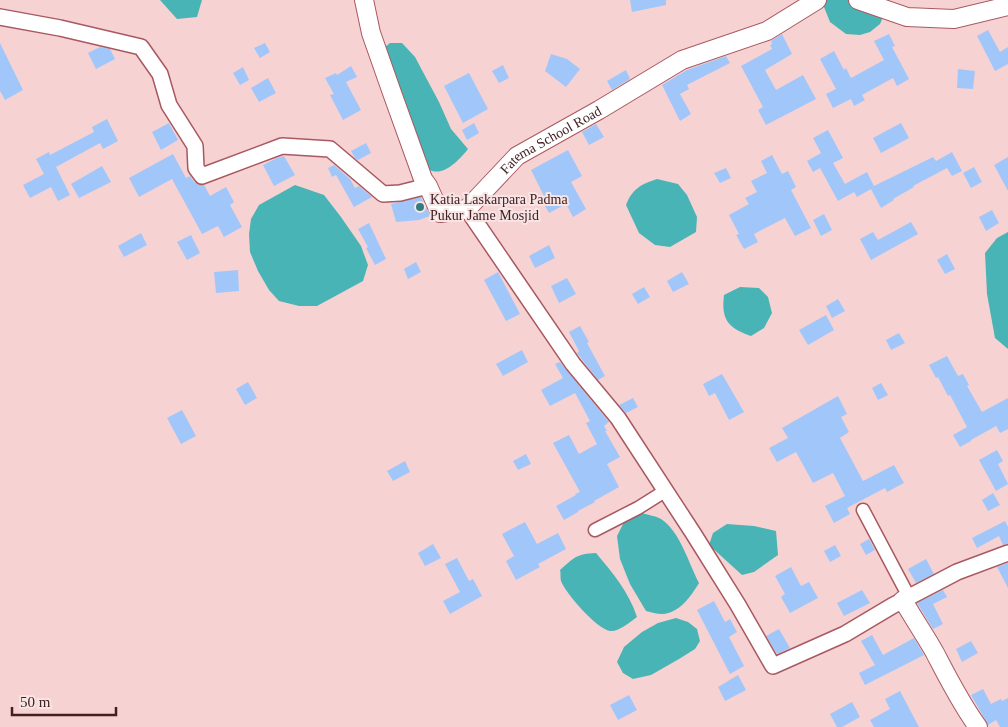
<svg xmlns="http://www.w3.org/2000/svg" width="1008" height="727" font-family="Georgia,serif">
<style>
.water{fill:#48b4b5}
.building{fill:#a1c7fa}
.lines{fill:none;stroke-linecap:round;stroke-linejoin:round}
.minor-casing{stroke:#a85960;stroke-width:15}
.tertiary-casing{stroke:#a85960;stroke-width:18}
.secondary-casing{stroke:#a85960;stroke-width:20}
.minor{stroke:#fff;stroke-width:12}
.tertiary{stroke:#fff;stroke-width:15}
.secondary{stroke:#fff;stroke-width:18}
.poi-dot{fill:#347d7e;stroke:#f7e4e5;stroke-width:2}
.labels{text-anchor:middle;stroke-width:4;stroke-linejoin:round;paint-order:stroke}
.street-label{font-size:14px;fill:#412022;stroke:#f7e4e5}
.poi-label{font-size:14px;fill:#412022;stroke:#f7e4e5;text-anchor:start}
</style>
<rect width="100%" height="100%" fill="#f7d2d3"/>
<g class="water">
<path d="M160,0H202L197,17L177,19Z"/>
<path d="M825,0H877L883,17L880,24L870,32L860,35L846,34L830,22L824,7Z"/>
<path d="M390,43H402L415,57L439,102L451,129L468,149C460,159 444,177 430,170C426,168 423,164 420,162L385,47Z"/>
<path d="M657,179L678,184L687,195L697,217L696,232L670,247L655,245L639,233L626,205C632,189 641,184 657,179Z"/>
<path d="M295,185L324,195L341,217L361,246L368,265L363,281L317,306H299L279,301L269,290L258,271L250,252L249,234L251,219L259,205Z"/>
<path d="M1008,232V349L995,338L987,294L985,253L997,238Z"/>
<path d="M740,287L759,288L768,297L772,313L764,328L751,336C728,328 721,320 724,295Z"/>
<path d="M642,513C648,515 656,516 661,519C680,531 689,564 699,583C691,596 680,613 662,614C657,614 651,612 646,611L630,584L620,559L617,536L624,522L634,516Z"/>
<path d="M727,524L754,526L776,531L778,555L754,572L742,575L709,545L713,533Z"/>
<path d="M596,553C612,572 629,592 637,617C630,622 619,632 610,631C597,629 566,594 561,581C560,578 561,573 560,570C575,557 576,554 596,553Z"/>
<path d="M676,618L688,622L697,629L700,641L695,649L679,659L651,675L633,679L623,673L617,662L624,647L642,632L658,623Z"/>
</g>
<g class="building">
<path d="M630,0H666V5L632,12Z"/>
<path d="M988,30L1000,52L1008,47V64L995,71L977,36Z"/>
<path d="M782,34L792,54L765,70L776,90L803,75L816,99L766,125L758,110L763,107L741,66L772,49L770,45L772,44L771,41Z"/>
<path d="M889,34L895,46L892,47L909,79L897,86L893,78L862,95L865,100L854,106L851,99L833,108L826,94L836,89L820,59L834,51L844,70L846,68L851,78L884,60L874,41Z"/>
<path d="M0,43L23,90L5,100L0,91Z"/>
<path d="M265,43L270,52L260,58L254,48Z"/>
<path d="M100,47L110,49L115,59L96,69L88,53Z"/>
<path d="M551,54L567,59L580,69L566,87L545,71Z"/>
<path d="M726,56L730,63L687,85L689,89L680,94L691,114L680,121L662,85L687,70Z"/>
<path d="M503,65L509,78L499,83L492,71Z"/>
<path d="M351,66L357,77L346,82L361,110L343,120L330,95L334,94L325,78L336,73L337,75Z"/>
<path d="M243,67L249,80L240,85L233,73Z"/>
<path d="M958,69L975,71L973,89L957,88Z"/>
<path d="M626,70L630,79L612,90L607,81Z"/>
<path d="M469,73L488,109L463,123L444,86Z"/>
<path d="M268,78L276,93L259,102L251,88Z"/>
<path d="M107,119L118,141L103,149L100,143L56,167L70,195L58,201L51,187L30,198L23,185L44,174L36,159L49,152L50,155L94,132L92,127Z"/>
<path d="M169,123L178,140L161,150L152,132Z"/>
<path d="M474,123L479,133L467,140L462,130Z"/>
<path d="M901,123L909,138L881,153L873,138Z"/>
<path d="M596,124L604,137L589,145L582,132Z"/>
<path d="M828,130L843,158L833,163L845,184L867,172L874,186L933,157L936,161L952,152L962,171L952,176L947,168L913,186L914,187L893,199L894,200L881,208L871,189L857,197L854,192L838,201L820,168L813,172L807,161L821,153L813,138Z"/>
<path d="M366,143L371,153L358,160L355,158L351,151Z"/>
<path d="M568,150L582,176L571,182L586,209L573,217L566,204L549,213L544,204L547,202L531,170Z"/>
<path d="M173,154L186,178L190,176L194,182L199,185H204L210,196L226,187L234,202L230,205L242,227L224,237L218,226L202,234L172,179L139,197L129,178Z"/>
<path d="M772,155L782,174L788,171L796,187L791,190L811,228L795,236L785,218L754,234L758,242L744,249L736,235L739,234L729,215L749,204L745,198L757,192L751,181L767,173L761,161Z"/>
<path d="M284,156L295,175L274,186L263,165L277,158Z"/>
<path d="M1008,157V191L994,165Z"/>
<path d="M334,165L350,179L355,188L359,186L372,197L354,207L336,175L332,177L328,168Z"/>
<path d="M102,166L111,182L79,198L71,184Z"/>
<path d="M974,167L982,182L971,188L963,173Z"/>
<path d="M726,168L731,178L720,183L714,173Z"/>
<path d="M421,197L430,216L419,220L396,222L391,204Z"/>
<path d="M992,210L999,223L986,231L979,217Z"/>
<path d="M824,214L832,230L821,236L813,220Z"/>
<path d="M911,222L918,234L871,260L860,239L873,232L878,240Z"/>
<path d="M369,223L386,259L375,265L366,248L368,247L358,229Z"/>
<path d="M141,233L147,245L124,257L118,246Z"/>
<path d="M191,235L200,253L187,260L177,242Z"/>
<path d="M549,245L555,258L535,268L529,256Z"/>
<path d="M947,254L955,269L945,274L937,260Z"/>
<path d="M416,262L421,272L408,279L404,269Z"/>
<path d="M238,270L239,291L216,293L214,272Z"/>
<path d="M498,272L520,314L506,321L484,280Z"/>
<path d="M682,272L689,284L673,292L667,281Z"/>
<path d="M567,278L576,294L559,303L551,286Z"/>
<path d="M644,287L650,297L638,304L632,294Z"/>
<path d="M838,299L845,311L832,318L826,306Z"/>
<path d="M826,315L834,330L808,345L799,330Z"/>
<path d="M580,326L589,342L587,343L605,376L598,380L577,353L579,351L569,332Z"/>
<path d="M899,333L905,343L891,350L886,340Z"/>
<path d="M522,350L528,362L503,376L496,364Z"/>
<path d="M947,356L958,376L963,374L969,385L967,386L982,412L1008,398V429L1000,433L996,426L971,440V441L960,447L953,435L967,427L950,395L948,396L938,377L936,378L929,365Z"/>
<path d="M560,362L609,422L604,426L607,431H605L620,457L607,464L619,487L594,501L595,502L578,511V512L564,520L556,506L576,495L575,494L580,492L553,443L569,435L579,454L597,444L586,423L590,421L575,393L550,406L541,390L563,378L555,364Z"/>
<path d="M722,374L744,412L729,420L715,393L709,396L703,384Z"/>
<path d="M248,382L257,398L245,405L236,389Z"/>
<path d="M881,383L888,395L878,400L872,388Z"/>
<path d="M838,396L847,414L841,417L849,432L840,438L863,481L894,465L904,483L887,492L885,488L847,508L850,514L834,523L825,506L845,496L833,473L813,483L796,452L777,462L769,448L788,438L782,428Z"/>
<path d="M633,398L638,407L626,413L619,405Z"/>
<path d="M182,410L196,436L181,444L167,418Z"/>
<path d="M997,450L1003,461L998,464L1008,484L996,491L979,460Z"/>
<path d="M526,454L531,464L518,470L513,461Z"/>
<path d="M405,461L410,472L393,481L387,471Z"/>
<path d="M993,493L1000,505L988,511L982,500Z"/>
<path d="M1005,521L1008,527V544L1003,545L999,536L977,548L972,538Z"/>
<path d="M525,522L537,544L558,533L566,549L538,564L540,567L516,580L506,561L514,556L502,534Z"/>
<path d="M869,539L875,550L866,555L860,544Z"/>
<path d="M433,544L441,558L425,566L418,553Z"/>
<path d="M835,545L841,556L830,562L824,551Z"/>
<path d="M457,558L469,581L473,579L482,596L450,614L443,601L460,592L445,564Z"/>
<path d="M926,559L934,574L916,583L908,569Z"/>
<path d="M1008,563V588L997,567Z"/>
<path d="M791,567L801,586L809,582L818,598L790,613L781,597L785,594L775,576Z"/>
<path d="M862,590L870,603L844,616L837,603Z"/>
<path d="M943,590L947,597L933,604L943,624L933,629L917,603Z"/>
<path d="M714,601L725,622L730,619L737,632L729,637L744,666L730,674L697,610Z"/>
<path d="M779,629L790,648L777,654L766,636Z"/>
<path d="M872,635L883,655L914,638L924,655L865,685L859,673L875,665L861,641Z"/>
<path d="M971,641L978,653L962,662L956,649Z"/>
<path d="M738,675L746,690L725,701L718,687Z"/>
<path d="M983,689L991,704L1001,699L1002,701L1008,698V727H1000L996,720L988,725L971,695Z"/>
<path d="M900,691L919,727H874L870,720L890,709L885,699Z"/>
<path d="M629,695L637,710L618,720L610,705Z"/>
<path d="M852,702L860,717L842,727H837L830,714Z"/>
</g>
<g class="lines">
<defs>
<g id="minor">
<path d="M863,510L909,597"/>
<path d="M595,530L638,508L665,491"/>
</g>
<g id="tertiary">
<path d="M0,17L60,28L141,47L160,74L169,105L195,146L196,168L202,176L282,146L330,149L383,194L400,193L428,186"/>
<path d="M467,209L573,364L618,418L693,533L738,605L773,666L845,634L892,606L957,572L1008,553"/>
</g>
<g id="secondary">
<path id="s1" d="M364,0L371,33L391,90L423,179L428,186L440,213L467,209L517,156L599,110L682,60L767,31L817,0"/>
<path d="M858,0L907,17L954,19L1008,6"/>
<path d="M903,600C913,618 925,635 935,653C948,678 961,704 978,727"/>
</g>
</defs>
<use href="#minor" class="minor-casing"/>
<use href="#tertiary" class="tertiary-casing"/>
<use href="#secondary" class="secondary-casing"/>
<use href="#minor" class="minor"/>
<use href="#tertiary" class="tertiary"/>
<use href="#secondary" class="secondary"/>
</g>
<circle class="poi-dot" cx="420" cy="207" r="5"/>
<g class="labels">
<g class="street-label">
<text dy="5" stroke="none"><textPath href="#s1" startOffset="364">Fatema School Road</textPath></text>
</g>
<g class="poi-label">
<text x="430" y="204">Katia Laskarpara Padma<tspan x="430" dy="16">Pukur Jame Mosjid</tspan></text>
</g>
</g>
<path d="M12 707v8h104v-8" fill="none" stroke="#412022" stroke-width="2.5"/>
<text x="20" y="707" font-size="15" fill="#412022" stroke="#f7e4e5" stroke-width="4" paint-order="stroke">50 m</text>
</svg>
